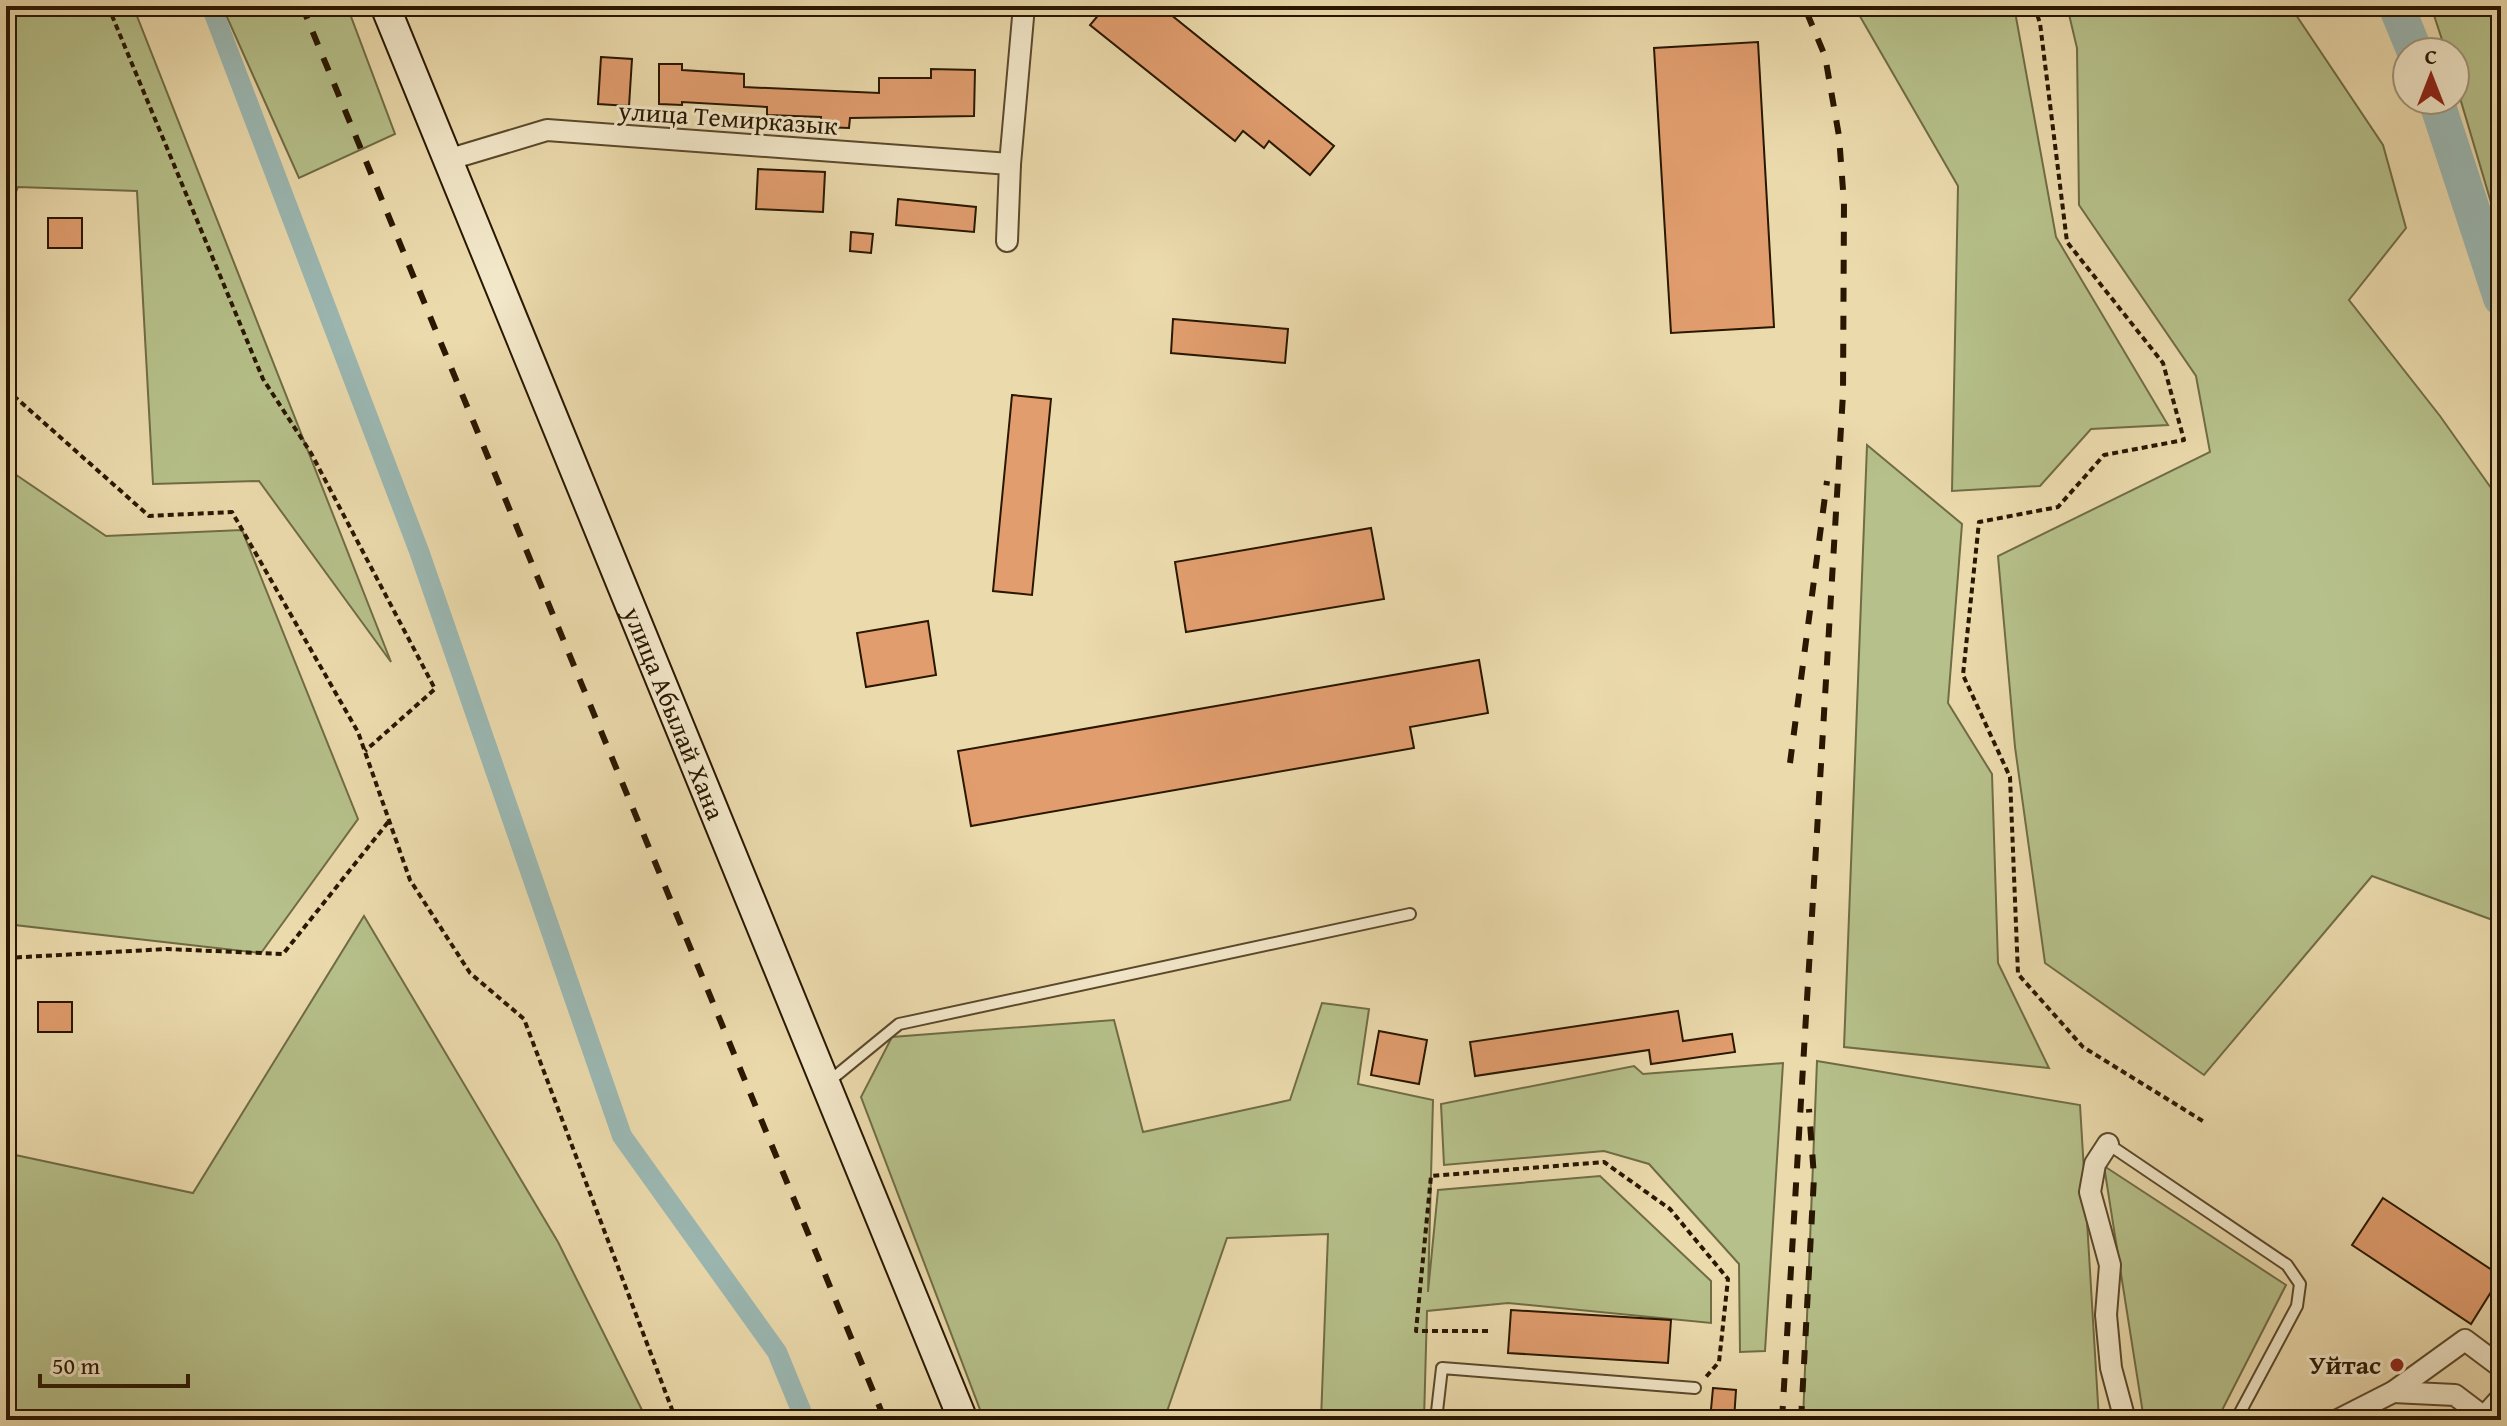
<svg xmlns="http://www.w3.org/2000/svg" width="2507" height="1426" font-family="'Gentium Book Plus',serif">
<style>
.green{fill:#b6c08a;stroke:#706c45;stroke-width:2}
.lines{fill:none;stroke-linecap:round;stroke-linejoin:round}
.canal{stroke:#9bb8b3;stroke-width:20}
.river{stroke:#9bb8b3;stroke-width:36}
.building{fill:#e19d6e;stroke:#291700;stroke-width:2}
.service-casing{stroke:#5a482b;stroke-width:14}
.minor-casing{stroke:#5a482b;stroke-width:24}
.secondary-casing{stroke:#291700;stroke-width:32}
.path{stroke:#291700;stroke-width:4;stroke-dasharray:6 4;stroke-linecap:butt}
.service{stroke:#f2e7c9;stroke-width:10}
.minor{stroke:#f2e7c9;stroke-width:20}
.secondary{stroke:#f2e7c9;stroke-width:28}
.rail{stroke:#291700;stroke-width:6;stroke-dasharray:14 14;stroke-linecap:butt}
.poi-dot{fill:#8f2418;stroke:#f2e7c9;stroke-width:3}
.labels{text-anchor:middle;stroke-width:6;stroke-linejoin:round;paint-order:stroke}
.street-label{font-size:26px;fill:#291700;stroke:#f2e7c9}
.poi-label{font-size:26px;font-weight:bold;fill:#291700;stroke:#f2e7c9;text-anchor:end}
</style>
<rect width="100%" height="100%" fill="#ebdaac"/>
<filter id="stains"><feTurbulence type="fractalNoise" baseFrequency=".0025" numOctaves="4"/><feColorMatrix values="0 0 0 0 .2 0 0 0 0 .09 0 0 0 0 .02 0 0 0 .5 -.17"/></filter>
<radialGradient id="worn" r=".72"><stop offset=".6" stop-color="#630" stop-opacity="0"/><stop offset="1" stop-color="#630" stop-opacity=".3"/></radialGradient>
<g class="green">
<path d="M6,6H133L391,662L259,481L153,484L137,191L18,187L6,214Z"/>
<path d="M222,6H347L395,134L299,178Z"/>
<path d="M1854,6H2014L2056,237L2168,425L2091,429L2040,486L1952,491L1958,186Z"/>
<path d="M2067,6H2290L2383,145L2406,228L2349,300L2440,416L2501,502V923L2372,876L2204,1075L2045,963L2015,747L1998,556L2210,452L2196,376L2079,205L2077,48Z"/>
<path d="M2431,6H2501V236L2455,81V52H2446Z"/>
<path d="M1867,445L1962,524L1948,703L1992,774L1998,963L2049,1068L1844,1047Z"/>
<path d="M6,468L106,536L242,530L358,819L261,953L6,924Z"/>
<path d="M364,916L558,1242L647,1420H6V1153L193,1193Z"/>
<path d="M1322,1003L1369,1009L1358,1084L1433,1100L1428,1292L1438,1190L1600,1176L1711,1281V1323L1508,1303L1427,1311L1424,1420H1321L1328,1234L1227,1238L1164,1420H984L861,1097L892,1037L1114,1020L1143,1132L1290,1100Z"/>
<path d="M1817,1061L2080,1105L2099,1420H1803Z"/>
<path d="M1783,1063L1765,1351L1740,1352L1739,1264L1649,1164L1604,1151L1444,1165L1441,1104L1634,1066L1643,1074Z"/>
<path d="M2104,1166L2286,1285L2217,1420H2144Z"/>
</g>
<g class="lines">
<path class="canal" d="M211,6L419,551L622,1136L777,1352L805,1420"/>
<g class="river">
<path d="M2396,6L2415,52"/>
<path d="M2436,100L2501,298"/>
</g>
</g>
<g class="building">
<path d="M1106,6H1160L1334,146L1310,175L1269,141L1264,148L1243,131L1235,141L1090,25Z"/>
<path d="M1758,42L1774,327L1671,333L1654,48Z"/>
<path d="M601,57L632,59L629,106L598,104Z"/>
<path d="M659,64H682V70L744,74V87L879,93V78H931V69L975,70L974,116L850,118L849,128L821,127V117L767,115V107L682,102V105L659,104Z"/>
<path d="M758,169L825,172L823,212L756,209Z"/>
<path d="M898,199L976,207L974,232L896,225Z"/>
<rect x="48" y="218" width="34" height="30"/>
<path d="M851,232L873,234L871,253L850,251Z"/>
<path d="M1173,319L1288,329L1285,363L1171,353Z"/>
<path d="M1012,395L1051,399L1032,595L993,591Z"/>
<path d="M1371,528L1384,599L1186,632L1175,562Z"/>
<path d="M928,621L936,675L866,687L857,633Z"/>
<path d="M1479,660L1488,713L1410,727L1414,748L971,826L958,751Z"/>
<rect x="38" y="1002" width="34" height="30"/>
<path d="M1678,1011L1683,1041L1732,1034L1735,1052L1651,1064L1649,1050L1475,1076L1470,1042Z"/>
<path d="M1379,1031L1427,1040L1419,1084L1371,1075Z"/>
<path d="M2383,1198L2501,1276L2471,1324L2352,1245Z"/>
<path d="M1511,1310L1671,1320L1668,1363L1508,1353Z"/>
<path d="M1713,1388L1736,1390L1734,1420H1710Z"/>
</g>
<g class="lines">
<defs>
<g id="service">
<path d="M827,1083L899,1024L1410,914"/>
<path d="M2108,1144L2287,1265L2300,1284L2297,1306L2236,1420"/>
<path d="M1436,1420L1442,1368L1695,1388"/>
</g>
<g id="minor">
<path d="M447,160L547,130L1010,164"/>
<path d="M1007,241L1010,164L1024,6"/>
<path d="M2108,1144L2095,1164L2090,1192L2110,1265L2106,1315L2111,1368L2125,1420"/>
<path d="M2393,1392L2455,1395L2484,1417L2501,1398"/>
<path d="M2338,1420L2393,1392L2465,1340L2501,1367"/>
</g>
<g id="secondary">
<path id="s1" d="M385,6L963,1420"/>
</g>
</defs>
<use href="#service" class="service-casing"/>
<use href="#minor" class="minor-casing"/>
<use href="#secondary" class="secondary-casing"/>
<g class="path">
<path d="M108,6L263,379L311,453L435,689L365,751"/>
<path d="M2034,6L2040,23L2067,242L2163,363L2184,440L2104,455L2058,507L1979,522L1963,675L2010,777L2018,974L2083,1047L2206,1123"/>
<path d="M6,389L149,516L232,512L358,732L410,880L470,973L524,1019L676,1420"/>
<path d="M6,958L167,949L283,954L389,821"/>
<path d="M1488,1331H1416L1431,1176L1604,1162L1670,1209L1728,1279L1719,1362L1705,1378"/>
</g>
<use href="#service" class="service"/>
<use href="#minor" class="minor"/>
<use href="#secondary" class="secondary"/>
<g class="rail">
<path d="M302,6L885,1420"/>
<path d="M1790,763L1827,481"/>
<path d="M1782,1420L1843,394L1844,203L1839,136L1825,56L1804,6"/>
<path d="M1801,1420L1814,1177L1809,1109"/>
</g>
</g>
<circle class="poi-dot" cx="2397" cy="1365" r="8"/>
<g class="labels">
<g class="street-label">
<text transform="translate(728 118) rotate(4)" y="9">улица Темирказык</text>
<text dy="9" stroke="none"><textPath href="#s1" startOffset="764">улица Абылай Хана</textPath></text>
</g>
<g class="poi-label">
<text x="2381" y="1374">Уйтас</text>
</g>
</g>
<rect width="2507" height="1426" fill="none" stroke="#ebdaac" stroke-width="32"/>
<rect x="8" y="8" width="2491" height="1410" fill="none" stroke="#291700" stroke-width="4"/>
<rect x="16" y="16" width="2475" height="1394" fill="none" stroke="#291700" stroke-width="2"/>
<g transform="translate(2431 76)"><circle r="38" fill="#f2e7c9" stroke="#a29479" stroke-width="2"/>
<path d="M0-6L14 30L0 20L-14 30Z" fill="#8f2418"/>
<text y="-12" font-size="22" font-weight="bold" text-anchor="middle" fill="#291700">С</text>
</g>
<path d="M40 1374v12h148v-12" fill="none" stroke="#291700" stroke-width="4"/>
<text x="52" y="1374" font-size="24" fill="#291700" stroke="#f2e7c9" stroke-width="6" paint-order="stroke">50 m</text>
<rect width="100%" height="100%" filter="url(#stains)"/>
<rect width="100%" height="100%" fill="url(#worn)"/>
</svg>
